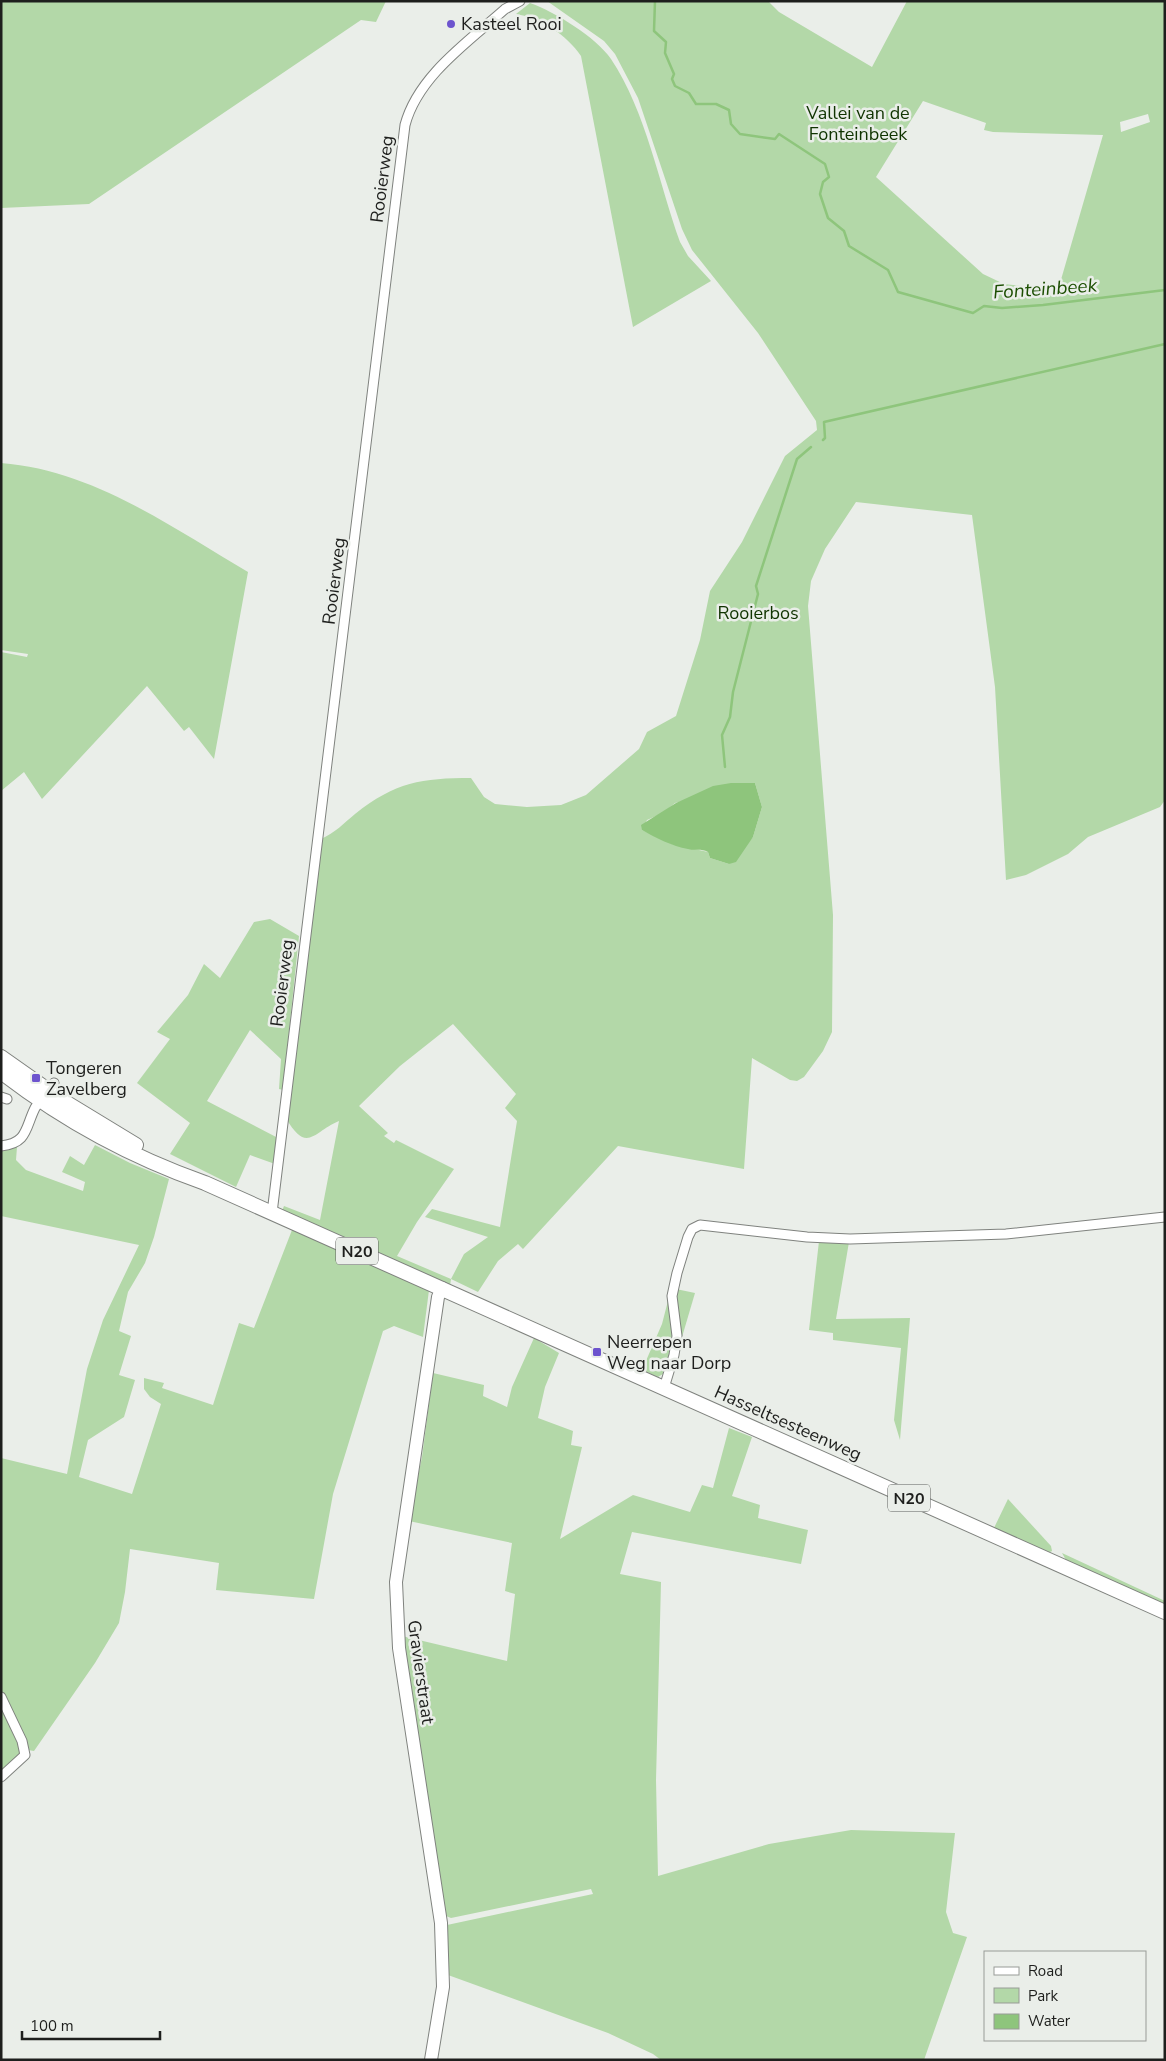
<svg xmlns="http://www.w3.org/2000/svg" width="1166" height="2061" font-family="'Nunito Sans',sans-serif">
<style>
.green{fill:#b3d8a8;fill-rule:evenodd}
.water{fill:#8ec57c}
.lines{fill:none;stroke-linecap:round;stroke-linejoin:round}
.stream{stroke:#8ec57c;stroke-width:2.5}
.street-casing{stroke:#7f827e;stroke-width:11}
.secondary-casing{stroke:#7f827e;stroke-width:14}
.primary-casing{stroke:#7f827e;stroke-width:16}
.street{stroke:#fff;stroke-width:9}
.secondary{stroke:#fff;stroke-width:12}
.primary{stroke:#fff;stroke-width:14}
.poi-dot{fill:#6d54ce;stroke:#eaeee9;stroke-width:2}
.labels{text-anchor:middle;stroke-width:5;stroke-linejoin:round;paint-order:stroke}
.shield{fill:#eaeee9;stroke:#5b5d5a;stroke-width:1}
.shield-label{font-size:16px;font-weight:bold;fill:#1e1f1d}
.poi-label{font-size:18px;fill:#1e1f1d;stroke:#eaeee9;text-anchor:start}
.park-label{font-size:18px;fill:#103401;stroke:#eaeee9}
.street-label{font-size:18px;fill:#1e1f1d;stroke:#eaeee9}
.water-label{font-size:19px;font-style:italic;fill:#1c4f02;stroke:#eaeee9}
</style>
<rect width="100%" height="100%" fill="#eaeee9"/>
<g class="green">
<path d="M1,1H386L376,22L361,20L89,204L1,208Z"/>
<path d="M547,1H768L779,12L872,67L907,1H1165V800L1160,807L1088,837L1068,854L1026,875L1006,880L995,687L972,515L856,502L825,549L811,581L808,606L833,915L832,1032L823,1051L804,1077L797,1081L790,1080L752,1058L744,1169L618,1146L523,1249L518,1244L498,1261L478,1292L451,1279L450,1286L282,1211L284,1206L320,1220L339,1121C314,1131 307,1155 286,1118L321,839C335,833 344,823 355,814C395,782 422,778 471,778L484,797L495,804L527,807L561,805L586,795L639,749L647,732L676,716L700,640L710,591L742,542L785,456L817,430L816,421L758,333L692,250L682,229L638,98L615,54L604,41ZM923,101L986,123L984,130L993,132L1103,135L1058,290L1004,284L983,274L876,177ZM1148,114L1150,122L1121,132L1120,122ZM755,783L762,807L753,837L729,864L710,858L708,852L672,844L642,830L647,820L663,813L675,803ZM453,1024L516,1094L505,1108L517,1121L500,1227L432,1209L425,1217L488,1237L464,1254L451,1279L397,1256L417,1222L454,1169L396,1140L394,1143L384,1136L388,1133L359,1106L400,1066Z"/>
<path d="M530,3C555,12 596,37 611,59C646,111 659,184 680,242L688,256L711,281L633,327L581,56C567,35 541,18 516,14Z"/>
<path d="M1,463C93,470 171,527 248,572L214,759L189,727L184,731L147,686L42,799L24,772L1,791V652L27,657L28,654L1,650Z"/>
<path d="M270,919L299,936L283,1090L279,1089L281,1059L250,1030L207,1101L278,1138L275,1164L250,1155L236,1187L170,1154L190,1123L137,1083L170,1039L157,1032L188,995L204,964L220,978L254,922Z"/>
<path d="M95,1145L130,1163L169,1179L154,1237L145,1263L128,1292L119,1331L131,1336L119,1375L135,1380L124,1417L88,1440L79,1477L132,1494L161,1404L150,1397L144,1389V1378L164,1383L162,1388L213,1405L239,1323L254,1328L292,1230L429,1290L423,1337L394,1326L383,1331L333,1494L314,1599L216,1590L219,1563L130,1549L125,1592L119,1623L95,1663L34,1751L28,1750L1,1689V1458L67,1474L87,1369L103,1320L139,1245L1,1216V1151L17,1147L16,1160L26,1170L83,1191L85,1182L62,1172L70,1156L84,1165Z"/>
<path d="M819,1241L849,1242L836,1319L910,1318L900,1440L894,1420L901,1348L833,1340V1333L809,1330Z"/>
<path d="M676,1289L695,1293L677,1354Z"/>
<path d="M670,1293L674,1333L666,1372L658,1377L642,1370L662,1324Z"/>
<path d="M534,1338L559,1353L545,1387L538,1418L573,1431L571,1445L582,1447L560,1539L633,1495L690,1512L702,1485L713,1488L729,1428L752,1437L732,1496L760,1505L758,1518L808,1530L801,1564L632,1532L620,1574L661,1582L656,1780L658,1876L769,1844L851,1830L955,1833L946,1912L953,1933L967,1937L924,2060H661L653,2054L608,2033L448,1975L447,1925L593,1894L591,1889L451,1918L446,1916L402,1636L507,1661L515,1594L505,1591L512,1543L409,1521L422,1457L433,1373L484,1385L483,1396L507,1407L512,1387Z"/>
<path d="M1008,1499L1051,1546L1052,1551L1048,1553L994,1528Z"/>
<path d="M1062,1553L1165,1601V1606L1067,1562Z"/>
<path d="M1,1702L23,1753L1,1773Z"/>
</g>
<path class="water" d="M731,783H755L762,807L753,837L736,862L729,864L710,858L708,852C701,848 695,851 688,849C672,846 656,838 642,830L641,825L676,803L713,786Z"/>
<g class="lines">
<g class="stream">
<path d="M655,1L654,31L666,42L665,53L674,74L672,79L675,86L689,93L696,104H716L729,110L731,124L740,134L775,139L779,134L825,164L829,177L823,182L820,194L828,218L844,231L849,246L888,270L898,292L973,313L984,306L1002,308L1043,305L1165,290"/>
<path d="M823,440L825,438L824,422L1165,344"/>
<path d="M725,767L722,735L730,717L733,692L758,594L756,586L797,459L811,447"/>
</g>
<defs>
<g id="street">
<path d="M1,1097L7,1099"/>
<path d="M1,1146C28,1143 25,1128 35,1108C40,1099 48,1091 54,1083"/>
<path d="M272,1213L405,125C418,76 468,42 505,9L520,1"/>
<path d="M664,1388L674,1355L677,1336L672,1296L677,1273L688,1237L692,1229L700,1225L807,1237L850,1239L1006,1234L1165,1217"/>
<path d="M1,1697L22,1741L25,1755L1,1777"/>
</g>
<path id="secondary" d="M431,2060L443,1987L441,1923L399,1648L396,1582L438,1297L442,1288"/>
<g id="primary">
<path d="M1,1057L62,1100L136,1145"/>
<path d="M1,1072C63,1120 131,1157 205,1183L1165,1612"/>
</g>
</defs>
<use href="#street" class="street-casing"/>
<use href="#secondary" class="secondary-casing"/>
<use href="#primary" class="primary-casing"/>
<use href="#street" class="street"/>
<use href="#secondary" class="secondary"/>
<use href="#primary" class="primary"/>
</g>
<g class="poi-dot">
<circle cx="451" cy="24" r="5"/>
<rect x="31" y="1073" width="10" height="10" rx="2.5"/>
<rect x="592" y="1347" width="10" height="10" rx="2.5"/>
</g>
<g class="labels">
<g class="shield">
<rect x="336" y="1237.5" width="42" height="27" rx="4"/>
<rect x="888" y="1484.5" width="42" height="27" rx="4"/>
</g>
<g class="shield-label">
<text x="357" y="1257">N20</text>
<text x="909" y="1504">N20</text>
</g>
<g class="poi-label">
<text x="461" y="30">Kasteel Rooi</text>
<text x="46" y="1074">Tongeren<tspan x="46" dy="21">Zavelberg</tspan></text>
<text x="607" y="1348">Neerrepen<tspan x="607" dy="21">Weg naar Dorp</tspan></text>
</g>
<g class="park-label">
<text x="858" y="119">Vallei van de<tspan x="858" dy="21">Fonteinbeek</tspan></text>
<text x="758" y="619">Rooierbos</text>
</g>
<g class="street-label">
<text transform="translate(382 179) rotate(-83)" y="6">Rooierweg</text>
<text transform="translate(334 581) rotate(-83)" y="6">Rooierweg</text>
<text transform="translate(282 983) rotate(-83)" y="6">Rooierweg</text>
<text transform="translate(788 1423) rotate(24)" y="6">Hasseltsesteenweg</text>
<text transform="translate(421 1672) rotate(82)" y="6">Gravierstraat</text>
</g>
<g class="water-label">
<text transform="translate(1045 288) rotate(-4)" y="7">Fonteinbeek</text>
</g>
</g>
<rect width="1166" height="2061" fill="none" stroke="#1e1f1d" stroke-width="5"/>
<rect x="984" y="1951" width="162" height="90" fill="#eaeee9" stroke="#989b97"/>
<rect x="994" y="1967" width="25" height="8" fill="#ffffff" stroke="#989b97"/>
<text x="1028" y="1976" font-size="15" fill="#1e1f1d">Road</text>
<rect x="994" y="1988" width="25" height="15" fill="#b3d8a8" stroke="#989b97"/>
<text x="1028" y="2001" font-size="15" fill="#1e1f1d">Park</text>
<rect x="994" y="2014" width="25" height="15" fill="#8ec57c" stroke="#989b97"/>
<text x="1028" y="2026" font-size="15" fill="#1e1f1d">Water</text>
<path d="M22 2031v8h138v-8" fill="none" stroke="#1e1f1d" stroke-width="2.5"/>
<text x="30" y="2031" font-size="15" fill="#1e1f1d" stroke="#eaeee9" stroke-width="4" paint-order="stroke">100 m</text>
</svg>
